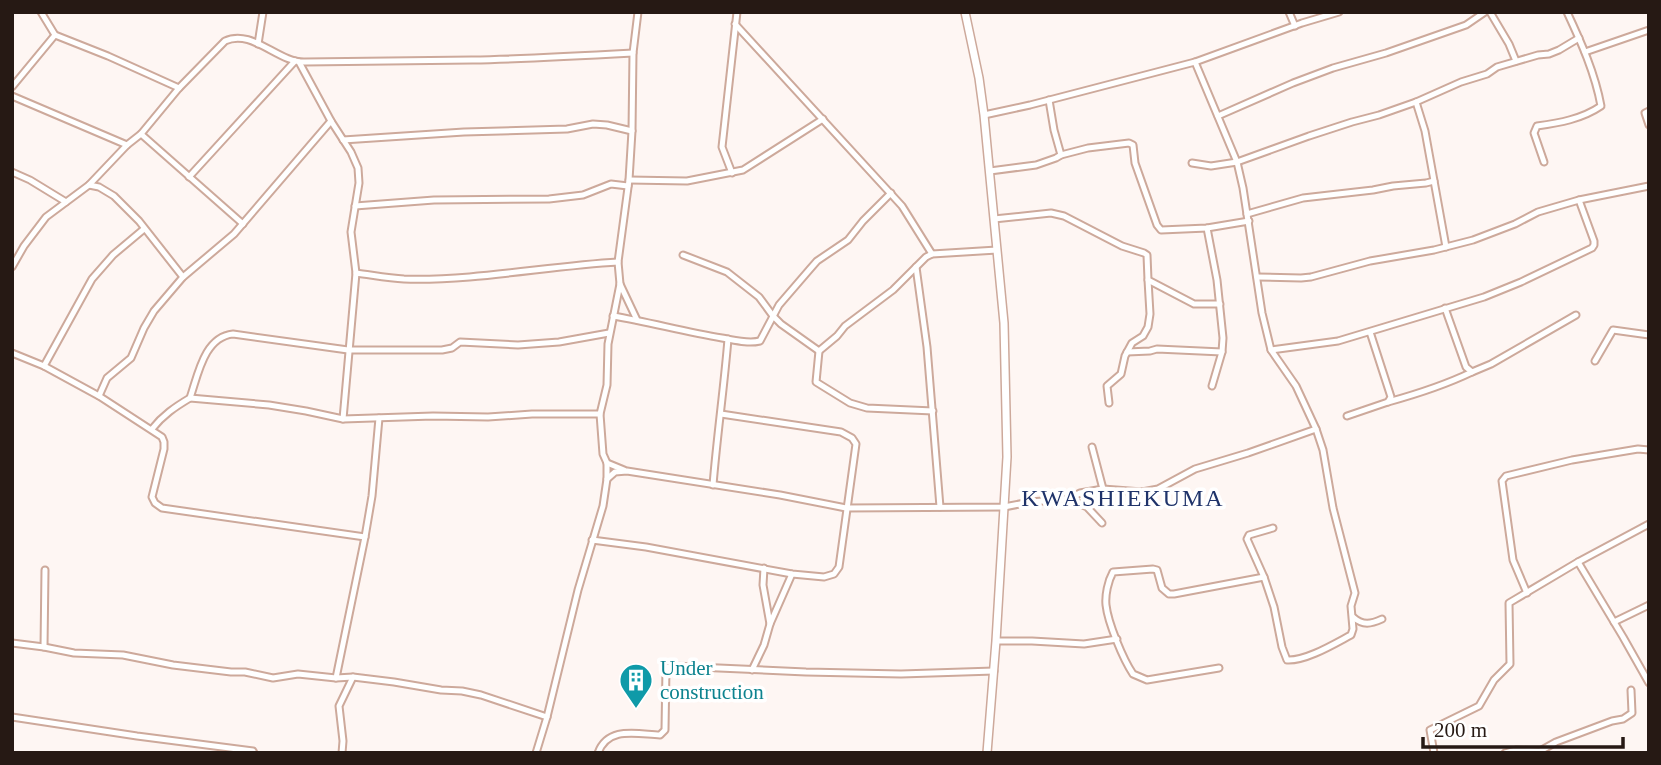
<svg xmlns="http://www.w3.org/2000/svg" width="1661" height="765" font-family="Georgia,serif">
<style>
.lines{fill:none;stroke-linecap:round;stroke-linejoin:round}
.minor-casing{stroke:#cda99b;stroke-width:9}
.tertiary-casing{stroke:#cda99b;stroke-width:10}
.minor{stroke:#fff;stroke-width:5}
.tertiary{stroke:#fff;stroke-width:7}
.labels{text-anchor:middle;stroke-width:7;stroke-linejoin:round;paint-order:stroke}
.culture-label{font-size:21px;fill:#0d838f;stroke:#fff;text-anchor:start}
.quarter-label{font-size:24px;letter-spacing:2px;fill:#1f336a;stroke:#fff}
</style>
<rect width="100%" height="100%" fill="#fef6f3"/>
<g class="lines">
<defs>
<g id="minor">
<path d="M41,12L55,35"/>
<path d="M1289,12L1295,26"/>
<path d="M1490,12L1509,44L1516,61"/>
<path d="M735,24L902,206L932,254"/>
<path d="M258,44L263,12"/>
<path d="M1585,52L1649,30"/>
<path d="M299,62L331,121L351,152L358,168L359,183L351,232L356,273L343,419"/>
<path d="M1195,62L1237,162L1243,188L1262,313L1271,350L1296,386L1316,429L1323,450L1333,508L1355,593L1351,606L1353,629L1351,635C1334,644 1306,661 1287,660L1282,647L1274,607L1264,577L1174,594H1169L1162,588L1157,570L1153,569L1113,572C1108,581 1105,595 1106,605C1108,623 1123,659 1133,674L1147,680L1219,668"/>
<path d="M12,87L55,35L108,56L179,88"/>
<path d="M12,96L127,145"/>
<path d="M1049,100L1054,130L1061,155"/>
<path d="M1416,102L1425,131L1446,247"/>
<path d="M1649,111L1645,113L1649,125"/>
<path d="M984,115L1030,105L1195,62L1302,23L1339,12"/>
<path d="M1218,116L1293,83L1333,68L1386,53L1466,25L1485,12"/>
<path d="M141,134L243,224"/>
<path d="M343,140L464,132L567,129L593,124L607,125L632,131"/>
<path d="M1544,162L1534,133L1537,126C1559,123 1582,119 1601,106C1595,73 1581,42 1567,12"/>
<path d="M1192,163L1211,166L1237,162L1309,136L1352,122L1379,115L1416,102L1461,82L1487,74L1497,67L1538,55L1549,54L1559,50L1579,38"/>
<path d="M990,171L1036,165L1056,158L1061,155L1088,148L1129,143L1133,145L1135,163L1157,225L1161,230L1207,228L1249,221"/>
<path d="M12,172L30,180L66,202"/>
<path d="M732,173L722,147L737,12"/>
<path d="M189,177L295,61"/>
<path d="M629,180L687,181L743,170L823,119"/>
<path d="M89,185L99,187L114,196L139,221L183,277"/>
<path d="M355,206L434,200L549,199L583,195L611,184L628,186"/>
<path d="M1247,214L1303,198L1373,190L1393,186L1426,183L1434,181"/>
<path d="M994,219L1051,213L1064,216L1122,246L1144,253L1147,255L1148,280L1194,304H1220"/>
<path d="M1207,228L1217,280L1223,338L1222,352L1212,386"/>
<path d="M683,255L727,272L759,297L773,316L781,324L819,351L837,336L845,326L893,290L926,257L932,254L997,250"/>
<path d="M12,267L24,246L46,217L89,185L127,145L141,134L179,88L225,41C252,28 278,63 305,62C361,61 416,61 472,60C525,59 579,56 633,53"/>
<path d="M916,267L927,347L940,507"/>
<path d="M356,273C372,275 388,278 404,279C476,281 547,266 618,262"/>
<path d="M1257,277L1301,278L1311,277L1370,261L1434,250L1473,240L1515,224L1538,212L1579,200L1649,186"/>
<path d="M620,284L637,320"/>
<path d="M1445,308L1466,367L1472,372L1491,364L1576,315"/>
<path d="M613,316C649,322 685,332 722,338C734,340 747,344 760,341L779,305L810,269L817,261L848,240L863,221L891,193"/>
<path d="M1271,350L1338,341L1484,297L1521,282L1592,248L1594,245V241L1579,200"/>
<path d="M819,351L816,382L850,403L867,408L933,411"/>
<path d="M1127,352L1150,351L1157,349L1222,352"/>
<path d="M12,353L44,366L99,396L162,437L164,442V449L152,497L155,503L162,508L365,537"/>
<path d="M1595,361L1613,330L1649,335"/>
<path d="M44,366L92,279L113,255L144,229"/>
<path d="M99,396L107,378L131,358L144,328L154,311L183,277L234,234L331,121"/>
<path d="M190,398L269,405L306,411L343,419L433,416L488,417L532,414H600"/>
<path d="M1388,402C1417,394 1445,385 1472,372"/>
<path d="M1109,403L1107,386L1121,374L1125,356L1132,343L1143,336L1148,327L1150,314L1148,280"/>
<path d="M1347,416L1388,402L1391,397L1370,332"/>
<path d="M152,429C163,415 175,407 190,398C198,375 204,337 233,334L348,350H442L452,348L460,342L518,345L559,342L609,333"/>
<path d="M1092,447L1103,489"/>
<path d="M607,463L624,470"/>
<path d="M607,479L615,472L627,471L780,495L846,508L1004,507L1030,502L1069,499L1080,493L1103,489L1142,492L1158,489L1195,469L1248,453L1316,429"/>
<path d="M713,485C717,436 724,388 728,339"/>
<path d="M1069,499L1087,507L1102,523"/>
<path d="M592,540L646,547L792,574L824,577L834,574L839,567L856,444L852,438L841,432L721,414"/>
<path d="M1578,562L1623,637L1649,683"/>
<path d="M764,568L763,585L770,624"/>
<path d="M1264,577L1247,539L1249,535L1273,528"/>
<path d="M1527,593L1513,560L1502,481L1506,476L1572,460L1638,449L1649,450"/>
<path d="M1353,617C1363,626 1371,624 1382,619"/>
<path d="M1614,622L1649,605"/>
<path d="M996,641H1032L1084,644L1117,639"/>
<path d="M12,643L44,647L74,653L123,655L173,665L231,672H245L273,678L298,674L336,678L353,677L394,682L441,690L462,691L481,695L547,717"/>
<path d="M44,647L45,570"/>
<path d="M752,670L764,645L770,624L792,574"/>
<path d="M336,678L365,537L372,496L379,418"/>
<path d="M12,717L137,736L253,751L254,753"/>
<path d="M342,753L343,741L339,706L353,677"/>
<path d="M536,753L547,717L578,590L603,506L607,479V463L603,454L600,414L607,385L608,344L620,284L618,262L629,180L632,131L633,53L638,12"/>
<path d="M598,753C608,726 636,734 660,735L665,730L666,668L674,666L806,672L901,674L994,671"/>
<path d="M1434,753L1430,730L1479,706L1494,680L1510,664L1509,603L1578,562L1649,524"/>
<path d="M1505,753L1516,750L1540,751L1556,742L1612,721L1623,719L1632,713L1631,690"/>
</g>
<path id="tertiary" d="M965,12L979,78L984,115L1004,323L1007,457L996,641L987,753"/>
</defs>
<use href="#minor" class="minor-casing"/>
<use href="#tertiary" class="tertiary-casing"/>
<use href="#minor" class="minor"/>
<use href="#tertiary" class="tertiary"/>
</g>
<defs>
<symbol id="building-pin" viewBox="-11 -11 22 30"><path d="M0 17L-7.5 6A9.5 9.5 0 1 1 7.5 6Z" fill="#0f9aa8" stroke="#fff"/><path d="M-4-6H4V6H1V3H-1V6H-4ZM-2.5-4.3h1.7v1.8h-1.7ZM.8-4.3h1.7v1.8H.8ZM-2.5-1h1.7V.8h-1.7ZM.8-1h1.7V.8H.8Z" fill="#fff"/></symbol>
</defs>
<g fill-rule="evenodd">
<use href="#building-pin" x="617" y="661" width="38" height="52"/>
</g>
<g class="labels">
<g class="culture-label">
<text x="660" y="675">Under<tspan x="660" dy="24">construction</tspan></text>
</g>
<g class="quarter-label">
<text x="1123" y="506">KWASHIEKUMA</text>
</g>
</g>
<rect width="1661" height="765" fill="none" stroke="#261914" stroke-width="28"/>
<path d="M1423 737v10h200v-10" fill="none" stroke="#261914" stroke-width="3.5"/>
<text x="1434" y="737" font-size="21" fill="#261914" stroke="#ffffff" stroke-width="5" paint-order="stroke">200 m</text>
</svg>
